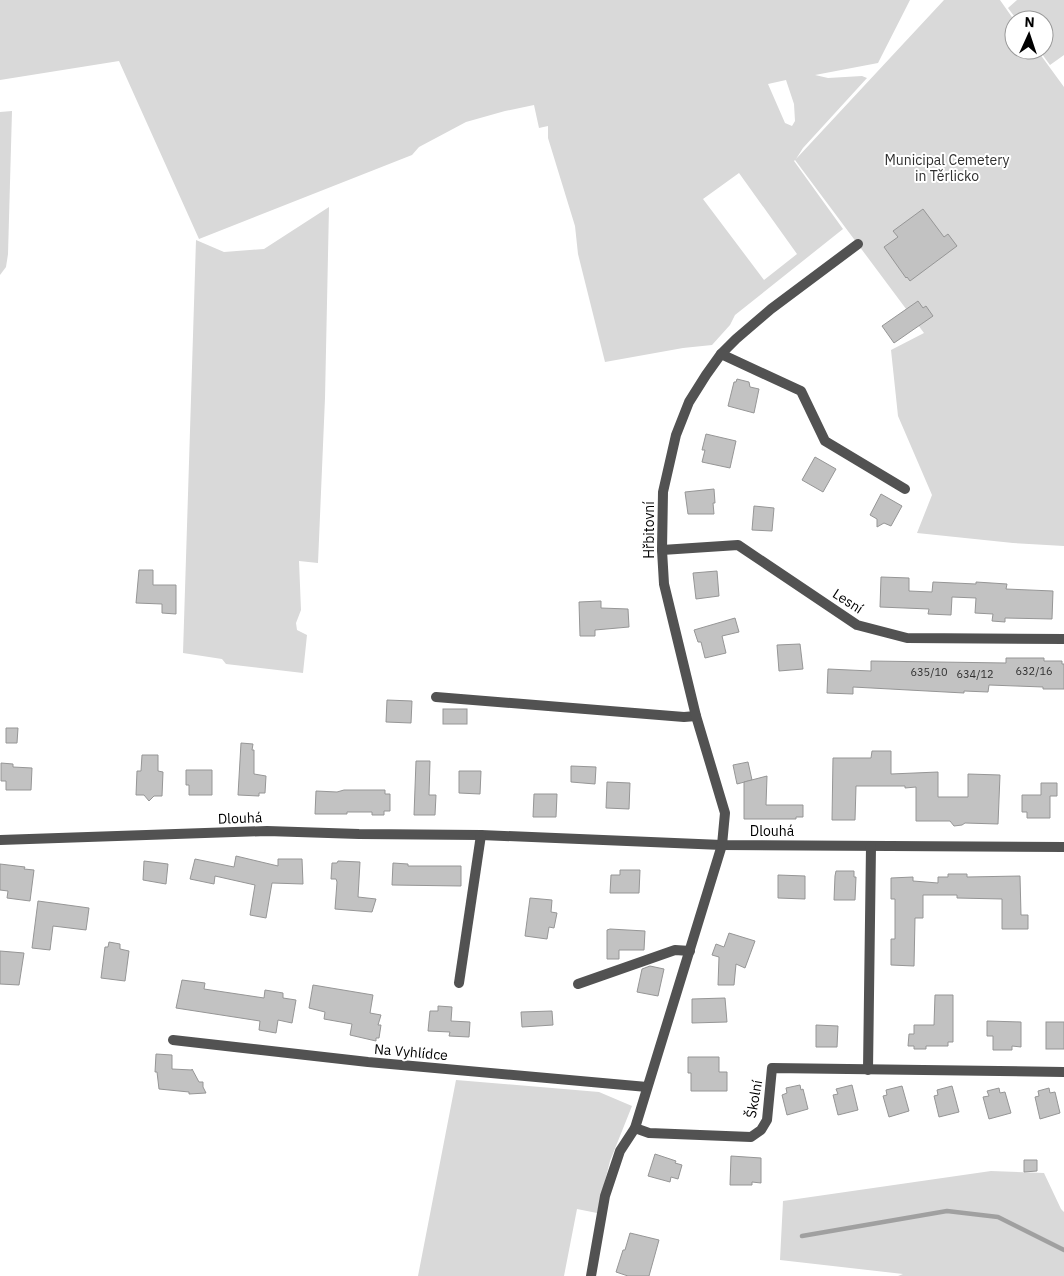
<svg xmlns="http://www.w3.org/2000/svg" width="1064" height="1276" font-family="'IBM Plex Sans',sans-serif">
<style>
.green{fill:#d9d9d9;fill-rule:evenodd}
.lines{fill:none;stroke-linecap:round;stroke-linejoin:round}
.stream{stroke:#a0a0a0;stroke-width:4.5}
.building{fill:#c2c2c2;stroke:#969696}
.pedestrian{stroke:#525252;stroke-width:10}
.minor{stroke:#525252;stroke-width:10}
.labels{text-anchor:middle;stroke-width:4;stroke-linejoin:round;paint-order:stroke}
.number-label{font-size:11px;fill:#303030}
.park-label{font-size:14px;fill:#303030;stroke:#fff}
.street-label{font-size:14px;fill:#000;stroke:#fff}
</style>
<rect width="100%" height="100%" fill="#fff"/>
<g class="green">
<path d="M0,0H910L878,63L815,75L828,78L862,76L867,78L803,148L796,159L944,0H1000L1014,20V50H1037L1064,87V546L1013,543L917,533L932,495L898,416L891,350L924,333L795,160L794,161L843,229L735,315L730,325L712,345L683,348L605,362L578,254L575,226L548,138V126L539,128L534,105L505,111L466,122L419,147L412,155L199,239L119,61L0,80ZM786,80L794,104L795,121L792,126L785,123L768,84ZM739,173L797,254L764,280L703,199Z"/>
<path d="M1017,0H1064V55L1050,65L1039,50H1044V20H1017L1008,8Z"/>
<path d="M12,111L8,254L6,267L0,275V112Z"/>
<path d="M329,207L325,398L318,563L299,561L301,610L296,623L297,630L307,635L303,673L226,664L222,659L183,653L196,240L224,252L264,249Z"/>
<path d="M456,1080L599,1092L632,1106L610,1161L597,1213L577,1209L564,1276H418Z"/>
<path d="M991,1171L1044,1173L1061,1209L1064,1212V1276H898L903,1274L780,1260L783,1201Z"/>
</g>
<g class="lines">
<path class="stream" d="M802,1236L947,1211L998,1217L1064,1250"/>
</g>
<g class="building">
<path d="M923,209L944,237L948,234L957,246L910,281L907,277L906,278L884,247L898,237L893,231Z"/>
<path d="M918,301L923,308L926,306L933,316L894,343L882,326Z"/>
<path d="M737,379L749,382L750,387L759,389L754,413L728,406L734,382H736Z"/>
<path d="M706,434L736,441L730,468L702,462L705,450H702Z"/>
<path d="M815,457L836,469L823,492L802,480Z"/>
<path d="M714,489L715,503H713L714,514H688L685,492Z"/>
<path d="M881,494L902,506L891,526L884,523L877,527V519L870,515Z"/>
<path d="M754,506L774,508L772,531L752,530Z"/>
<path d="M139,570H153V585H176V614L162,613V604L136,603Z"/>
<path d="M717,571L719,596L696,599L693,573Z"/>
<path d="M881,577L909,578V591L932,592L933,582L976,584V582L1007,584L1006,589L1053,591L1052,619L1005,618V622L992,621L993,614L975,613L976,598L952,597L951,615L928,614L929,609L880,607Z"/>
<path d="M601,601V608L628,609L629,627L595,630V636H580L579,602Z"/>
<path d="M735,618L739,632L722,636L726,653L705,658L701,642H698L694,630Z"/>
<path d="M800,644L803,669L779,671L777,645Z"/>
<path d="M1006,658H1044V661H1062V664H1064V689H1043V687L989,685L988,692L964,691V693L853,687V694L827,693L828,669L871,671V661L1006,663Z"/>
<path d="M387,700L412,701L411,723L386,722Z"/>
<rect x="443" y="709" width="24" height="15"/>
<path d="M6,728H18L17,743H6Z"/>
<path d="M241,743L253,744L252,750H254V774L266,776L265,793H259V796L238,795Z"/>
<path d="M872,751H891V774L938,772V797H968V774L1000,775L998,824L965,823L962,825L954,826L950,821H916V787L905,788V786H856L855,820H832L833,758H871Z"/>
<path d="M142,755H158V771L163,772L162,796H154L149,801L144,795H136L137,771H141Z"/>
<path d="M416,761H430L429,795H436L435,815H414Z"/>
<path d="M748,762L752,780L737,784L733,765Z"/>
<path d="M1,763L13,764V767L32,768L31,790H6V781H1Z"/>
<path d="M571,766L596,767L595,784L571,782Z"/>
<path d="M186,770H212V795H189V785H186Z"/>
<path d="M459,771H481L480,794L459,793Z"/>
<path d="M767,776L766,805H803V817H796V819H744V782Z"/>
<path d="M607,782L630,783L629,809L606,808Z"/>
<path d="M1041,783H1057V796H1050V818H1027V812H1022V795H1041Z"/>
<path d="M344,790H385V794H390V811H384V815H372V812H347V814H315L316,791L337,792Z"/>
<path d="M534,794H557L556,817H533Z"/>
<path d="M236,856L278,866V859H302L303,884L272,883L266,918L250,915L255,885L215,876L214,884L190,879L195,859L234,867Z"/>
<path d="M144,861L168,864L166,884L143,880Z"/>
<path d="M338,861L360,862L358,897L376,899L372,912L335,909L337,882L336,879H331L332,863H337Z"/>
<path d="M393,863L408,864V866H461V886L392,885Z"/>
<path d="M0,864L25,867L24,869L34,870L30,901L7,898L8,891L0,890Z"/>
<path d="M620,870H640L639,893H610L611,875H620Z"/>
<path d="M836,871H854V877H856L855,900H834L835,876Z"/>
<path d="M948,874H967V877L1020,876L1021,915H1028V929H1002V899L957,898V895H923V918H915L914,966L891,965V939H895V899H891V878L913,877V881L938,883V877H948Z"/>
<path d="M778,875L805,876V899L778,898Z"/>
<path d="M530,898L552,900L551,912L557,913L554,928L549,927L547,939L525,936Z"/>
<path d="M38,901L89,908L86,930L53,926L50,950L32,948Z"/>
<path d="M610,929L645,931L644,950H619V959H607V930Z"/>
<path d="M729,933L755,941L745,968L736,964L734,985H718L719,957L712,955L716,944L724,947Z"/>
<path d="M109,942L120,944V949L129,951L125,981L101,978L105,947H108Z"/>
<path d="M0,951L24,953L19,985L0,984Z"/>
<path d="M650,966L664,969L658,996L637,992L642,969Z"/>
<path d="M182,980L205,983L204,989L264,998L265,990L283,993V998L296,1000L292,1023L278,1020L276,1033L259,1030L260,1021L176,1008Z"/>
<path d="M313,985L373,995L370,1013L381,1015L378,1025H381L379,1038H376V1041L350,1035L352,1024L324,1019L325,1012L309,1008Z"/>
<path d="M935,995H953V1042H948V1046H926V1049H914V1046H908L909,1034H914V1025H934Z"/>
<path d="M725,998L727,1022L692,1023V999Z"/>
<path d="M438,1006L452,1007L451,1021L470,1022L469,1037L449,1036L450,1032L428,1031L430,1011H438Z"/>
<path d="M552,1011L553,1025L522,1027L521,1012Z"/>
<path d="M987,1021L1021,1022V1047L1012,1046V1050H993V1036H987Z"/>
<rect x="1046" y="1022" width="18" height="27"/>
<path d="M816,1025L838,1026L837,1047H816Z"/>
<path d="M156,1054L172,1055V1069L192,1070V1069L199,1082H203V1087L206,1093L189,1094V1092L159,1089L157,1072H155Z"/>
<path d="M688,1057H719V1072H727V1091H691V1073H688Z"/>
<path d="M800,1085L801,1090L803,1089L808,1109L787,1115L782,1095L787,1093L786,1088Z"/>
<path d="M852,1085L858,1110L838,1115L833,1095L838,1094L836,1089Z"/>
<path d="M902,1086L909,1111L889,1117L883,1096L887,1095L886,1090Z"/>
<path d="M952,1086L959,1112L939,1117L934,1096L938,1095L937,1090Z"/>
<path d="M999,1088L1000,1093L1005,1092L1011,1113L989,1119L983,1097L989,1096L987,1091Z"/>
<path d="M1049,1088L1050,1093L1055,1092L1060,1113L1040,1119L1035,1097L1039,1096L1038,1091Z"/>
<path d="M655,1154L676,1161L675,1163L682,1165L678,1179L671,1177L670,1182L648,1176Z"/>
<path d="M731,1156L761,1158V1183L752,1182V1185H730Z"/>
<path d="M1024,1160H1037V1171L1024,1172Z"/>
<path d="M630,1233L659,1240L649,1276H628L616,1272L623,1250H625Z"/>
</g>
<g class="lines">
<path class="pedestrian" d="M662,550L663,492L676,435L689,402L706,375L721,354L736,339L771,309L858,244"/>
<g class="minor">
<path d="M721,354L801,391L825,441L905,489"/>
<path d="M436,697L684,717L696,716"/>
<path d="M0,840L267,831L359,834L481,835L722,845L1064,847"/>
<path d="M459,983L481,835"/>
<path d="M578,984L675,950L690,951"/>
<path d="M173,1040L368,1062L647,1087"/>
<path d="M868,1070L871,846"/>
<path d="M635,1128L649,1133L751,1137L761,1130L767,1120L772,1068L1064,1072"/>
<path d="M591,1276L605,1196L620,1151L635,1128L722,845L725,813L696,716L664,584L662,550L738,545L857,625L907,638L1064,639"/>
</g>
</g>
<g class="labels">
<g class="number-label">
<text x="1034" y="675">632/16</text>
<text x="929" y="676">635/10</text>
<text x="975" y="678">634/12</text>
</g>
<g class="park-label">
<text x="947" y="165">Municipal Cemetery<tspan x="947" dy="16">in Těrlicko</tspan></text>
</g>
<g class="street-label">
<text transform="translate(649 530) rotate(-90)" y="5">Hřbitovní</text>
<text transform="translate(848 601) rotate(33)" y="5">Lesní</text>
<text transform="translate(240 818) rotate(-2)" y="5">Dlouhá</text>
<text x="772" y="836">Dlouhá</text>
<text transform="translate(411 1052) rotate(5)" y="5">Na Vyhlídce</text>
<text transform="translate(754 1099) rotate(-80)" y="5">Školní</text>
</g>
</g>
<g transform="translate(1029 35) rotate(3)"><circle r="24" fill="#ffffff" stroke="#999999"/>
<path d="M0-4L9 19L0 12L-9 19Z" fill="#000000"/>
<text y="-8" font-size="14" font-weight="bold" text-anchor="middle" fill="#000000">N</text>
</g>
</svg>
